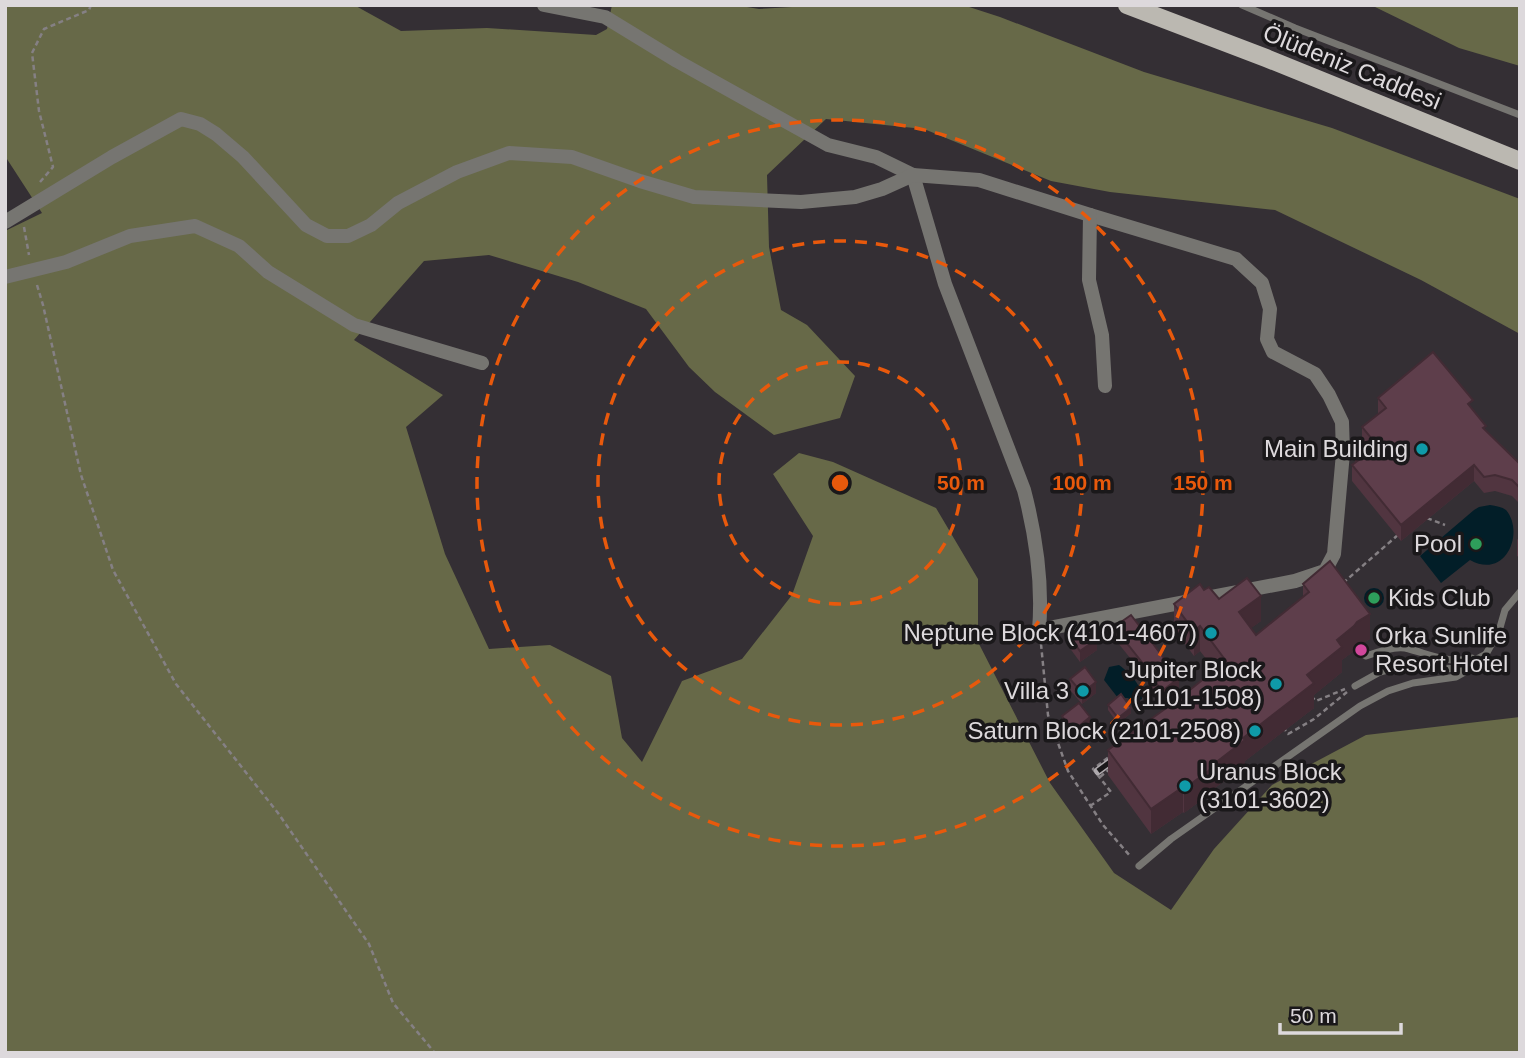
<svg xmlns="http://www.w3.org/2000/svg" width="1525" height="1058" font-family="Arial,sans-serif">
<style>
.forest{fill:#676948}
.water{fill:#021e28}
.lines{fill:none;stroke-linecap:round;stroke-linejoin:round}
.path{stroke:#858084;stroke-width:2.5;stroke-dasharray:5 3.5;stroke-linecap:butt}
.service{stroke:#767571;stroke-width:7}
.minor{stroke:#767571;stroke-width:14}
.tertiary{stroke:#767571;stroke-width:14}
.primary{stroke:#bbb8b1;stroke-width:18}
.rail-casing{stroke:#aea9ad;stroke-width:8}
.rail{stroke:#1a181a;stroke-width:5;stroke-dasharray:16;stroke-linecap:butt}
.wall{fill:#513540}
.shaded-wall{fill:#422b34}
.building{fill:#5e3e4b;stroke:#422b34;stroke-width:2}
.ring{fill:none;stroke:#e8590c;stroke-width:3.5;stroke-dasharray:12 9}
.culture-dot{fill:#0f9aa8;stroke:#1a181a;stroke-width:2.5}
.leisure-dot{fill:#2e9e5b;stroke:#1a181a;stroke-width:2.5}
.hotel-dot{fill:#d1479c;stroke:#1a181a;stroke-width:2.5}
.labels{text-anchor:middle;stroke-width:7;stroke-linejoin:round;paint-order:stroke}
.street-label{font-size:24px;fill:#ddd9dc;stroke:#1a181a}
.poi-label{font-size:24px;fill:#ddd9dc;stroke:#1a181a;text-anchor:end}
.centre{fill:#e8590c;stroke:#1a181a;stroke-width:3.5}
.ring-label{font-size:21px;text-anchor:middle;font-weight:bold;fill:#e8590c;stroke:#1a181a;stroke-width:7;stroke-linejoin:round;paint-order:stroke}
</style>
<rect width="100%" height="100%" fill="#342f34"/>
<g class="forest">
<path d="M5,5H354L401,31L487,28L596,35L607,29L612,5H735L759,9L826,5H963L1000,17L1144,72L1332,128L1520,199V334L1421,280L1275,210L1110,192L1051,181L924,129L826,119L767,175L769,247L781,310L807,325L855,376L840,418L774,435L715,392L689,367L646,309L578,282L489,255L424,261L354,340L443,395L406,427L445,554L489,649L550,645L611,676L622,738L642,762L682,681L742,659L792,595L813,536L773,474L799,453L833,462L936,508L978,579V642L1050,783L1114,873L1171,910L1214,849L1272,785L1366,735L1520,717V1053H5V231L42,213L5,156Z"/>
<path d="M1371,5H1520V66L1459,48Z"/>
</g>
<g class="water">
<path d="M1490,505C1496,506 1502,507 1506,510C1525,532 1506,580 1470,560L1441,583L1420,556L1474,510L1479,507Z"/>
<circle cx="1374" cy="598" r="10"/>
<path d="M1119,665C1130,673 1142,685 1142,699L1134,703L1128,698H1118L1104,680L1109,667Z"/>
</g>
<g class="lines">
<g class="path">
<path d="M40,182L53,167L39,111L32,53L44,29L89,10L91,5"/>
<path d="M24,227L29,255"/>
<path d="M37,285L43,305L81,475L113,570L176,684L278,813L369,944L393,1003L435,1053"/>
<path d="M1427,518L1445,525"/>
<path d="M1343,583L1399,534"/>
<path d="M1041,644L1048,715L1068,771L1103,825L1131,857"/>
<path d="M1311,696L1316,701L1345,689"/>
<path d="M1283,727L1288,734L1314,719L1347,692"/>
<path d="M1100,777L1111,768"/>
<path d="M1090,806L1111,792L1093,769L1109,757"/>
</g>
<g class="service">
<path d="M1242,5L1295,28L1520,115"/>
<path d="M1360,652L1366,656C1377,652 1394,646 1405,648C1427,653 1449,665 1472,658"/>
<path d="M1355,686L1380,672L1407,665L1442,669L1460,668L1486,654"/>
<path d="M1139,866L1171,839L1360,706L1388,691L1413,683L1456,677L1481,663L1499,631L1505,610L1520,592"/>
</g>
<g class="minor">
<path d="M544,5L605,17L677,61L828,145L876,157L913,175L945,284L1024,490C1036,536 1043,583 1039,630L1295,581L1325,571L1334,554L1343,453L1342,422L1329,395L1315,374L1273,352L1267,339L1270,309L1262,283L1236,259L1090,215"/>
<path d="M5,222L112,157L181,119L200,124L216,134L243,157L306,225L327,236H348L371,225L398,203L457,172L509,153L572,157L640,181L694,197L801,202L855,197L882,189L913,175L979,180L1090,215L1089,280L1102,335L1105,386"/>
</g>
<path class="tertiary" d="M5,277L66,262L130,236L195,226L239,246L268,272L354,325L482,363"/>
<path class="primary" d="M1127,5L1266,58L1520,161"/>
<defs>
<path id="rail" d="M1098,771L1125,751"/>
</defs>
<use href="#rail" class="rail-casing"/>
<use href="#rail" class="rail"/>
</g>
<g class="wall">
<path d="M1378,398L1473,409L1486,431L1520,464V504L1512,496L1495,491L1484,493L1474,481L1401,541L1352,481V465L1355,463V453L1364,446L1362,443V427L1378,414Z"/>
<path d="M1520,536V558L1517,556V540Z"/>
<path d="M1303,584L1370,639L1357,647L1354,651L1342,660V672L1314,695V708L1245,761V765L1211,791V793L1184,813L1183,812L1151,834L1108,775V750L1176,701L1215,670L1200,651L1194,656L1174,629V604L1204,590L1219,599L1261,621L1251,628L1256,635L1303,598Z"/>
<path d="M1114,627L1179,689L1162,702L1151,687V684L1114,638Z"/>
<path d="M1069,636L1097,650L1080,662L1069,647Z"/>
<path d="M1070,679L1096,693L1082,704L1070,690Z"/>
<path d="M1108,705L1131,713L1118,724L1108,710Z"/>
<path d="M1062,716L1090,728L1073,742L1062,727Z"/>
</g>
<g class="shaded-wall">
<path d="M1474,465V481L1401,541V525Z"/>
<path d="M1261,596V621L1239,637V612Z"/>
<path d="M1370,614V639L1357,647L1354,651L1342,660V672L1314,695V708L1245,761V765L1211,791V793L1184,813V789L1243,738L1307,675L1337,640L1357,622Z"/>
<path d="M1200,626V651L1194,656V631Z"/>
<path d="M1097,639V650L1080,662V651Z"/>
<path d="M1179,678V689L1162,702V691Z"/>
<path d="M1096,682V693L1082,704V693Z"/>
<path d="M1131,708V713L1118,724V718Z"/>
<path d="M1090,717V728L1073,742V731Z"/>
<path d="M1183,787V812L1151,834V809Z"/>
</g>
<g class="building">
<path d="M1433,352L1473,400L1468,404L1486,426L1483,428L1520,464V488L1512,480L1495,475L1484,477L1474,465L1401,525L1352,465L1360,459L1355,453L1372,439L1362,427L1386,408L1378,398Z"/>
<path d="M1330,561L1370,614L1357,622L1354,626L1337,640L1342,647L1307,675L1314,683L1243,738L1245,740L1210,767L1211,769L1184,789L1183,787L1151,809L1108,750L1176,701L1226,661L1200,626L1194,631L1174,604L1200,584L1204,590L1209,587L1219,599L1247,578L1261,596L1239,612L1256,635L1309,592L1303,584Z"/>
<path d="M1131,615L1179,678L1162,691L1151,676L1152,675L1114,627Z"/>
<path d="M1086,624L1097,639L1080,651L1069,636Z"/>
<path d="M1085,667L1096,682L1082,693L1070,679Z"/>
<path d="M1121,694L1131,708L1118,718L1108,705Z"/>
<path d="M1079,703L1090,717L1073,731L1062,716Z"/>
</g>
<g class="ring">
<circle cx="840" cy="483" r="121"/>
<circle cx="840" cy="483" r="242"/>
<circle cx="840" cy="483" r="363"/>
</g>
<g class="culture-dot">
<circle cx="1422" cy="449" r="7"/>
<circle cx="1211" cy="633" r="7"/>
<circle cx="1276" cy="684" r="7"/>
<circle cx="1083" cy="691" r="7"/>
<circle cx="1255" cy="731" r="7"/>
<circle cx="1185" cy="786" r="7"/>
</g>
<g class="leisure-dot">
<circle cx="1476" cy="544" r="7"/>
<circle cx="1374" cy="598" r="7"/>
</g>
<circle class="hotel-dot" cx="1361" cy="650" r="7"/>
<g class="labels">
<g class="street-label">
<text transform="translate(1352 67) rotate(22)" y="8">Ölüdeniz Caddesi</text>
</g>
<g class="poi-label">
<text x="1408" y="457">Main Building</text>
<text x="1462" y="552">Pool</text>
<text x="1388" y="606" text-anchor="start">Kids Club</text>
<text x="1197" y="641">Neptune Block (4101-4607)</text>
<text x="1375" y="644" text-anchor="start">Orka Sunlife<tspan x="1375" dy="28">Resort Hotel</tspan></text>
<text x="1262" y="678">Jupiter Block<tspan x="1262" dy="28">(1101-1508)</tspan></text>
<text x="1069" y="699">Villa 3</text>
<text x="1241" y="739">Saturn Block (2101-2508)</text>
<text x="1199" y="780" text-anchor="start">Uranus Block<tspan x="1199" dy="28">(3101-3602)</tspan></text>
</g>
</g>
<circle cx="840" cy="483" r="10" class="centre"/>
<g class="ring-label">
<text x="961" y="490">50 m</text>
<text x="1082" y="490">100 m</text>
<text x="1203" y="490">150 m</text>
</g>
<rect width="1525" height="1058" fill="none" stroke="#ddd9dc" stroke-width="14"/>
<path d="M1280 1023v10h121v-10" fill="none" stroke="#ddd9dc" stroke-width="3.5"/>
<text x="1290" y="1023" font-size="21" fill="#ddd9dc" stroke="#1a181a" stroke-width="5" paint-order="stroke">50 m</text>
</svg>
